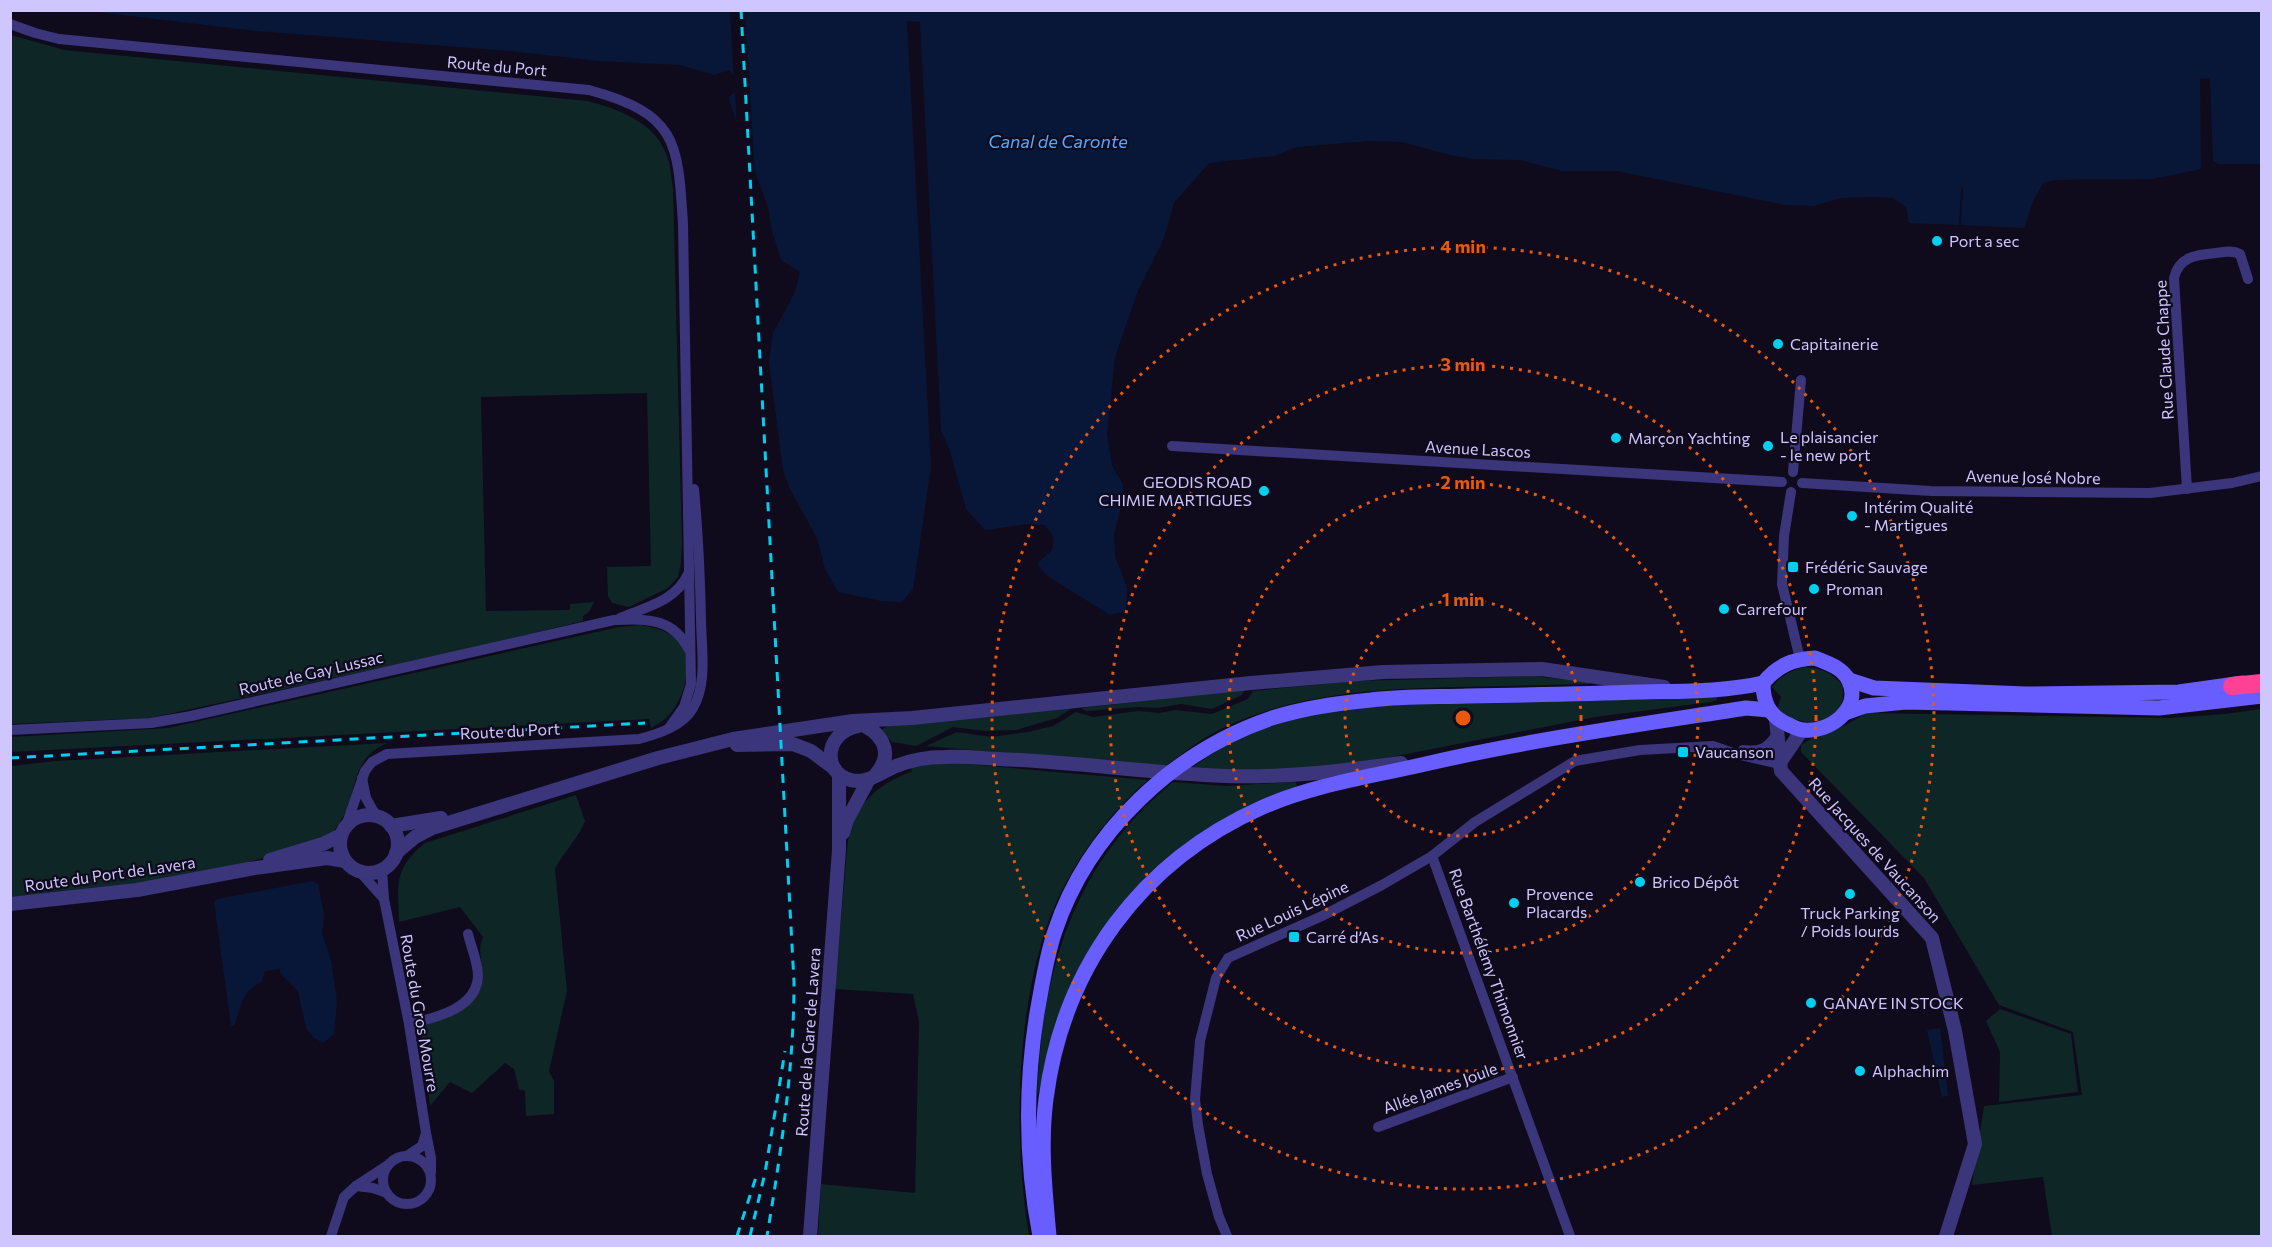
<svg xmlns="http://www.w3.org/2000/svg" width="2272" height="1247" font-family="Commissioner,sans-serif">
<style>
.green{fill:#0e2626}
.water{fill:#081738}
.pier{fill:#0f0b1c}
.lines{fill:none;stroke-linecap:round;stroke-linejoin:round}
.minor{stroke:#3b357b;stroke-width:10}
.tertiary{stroke:#3b357b;stroke-width:14}
.secondary{stroke:#685dff;stroke-width:15}
.motorway{stroke:#ff4194;stroke-width:18}
.rail{stroke:#00cff1;stroke-width:3;stroke-dasharray:9 8;stroke-linecap:butt}
.ring{fill:none;stroke:#e8590c;stroke-width:3;stroke-dasharray:3 6}
.poi-dot{fill:#00cff1;stroke:#0f0b1c;stroke-width:2}
.labels{text-anchor:middle;stroke-width:4.5;stroke-linejoin:round;paint-order:stroke}
.street-label{font-size:16px;fill:#cfc6ff;stroke:#0f0b1c}
.poi-label{font-size:16px;fill:#cfc6ff;stroke:#0f0b1c;text-anchor:start}
.water-label{font-size:18px;font-style:italic;fill:#54a9ff;stroke:#0f0b1c}
.centre{fill:#e8590c;stroke:#0f0b1c;stroke-width:3}
.ring-label{font-size:18px;text-anchor:middle;font-weight:bold;fill:#e8590c;stroke:#0f0b1c;stroke-width:4.5;stroke-linejoin:round;paint-order:stroke}
</style>
<rect width="100%" height="100%" fill="#0f0b1c"/>
<g class="green">
<path d="M11,35L64,50L588,101C620,110 655,122 667,156C671,166 671,178 673,189L682,543L681,563L678,577L668,588L629,607L612,603L608,596L607,567L651,566L647,393L481,397L486,611L570,610V604L594,602L589,612L583,616V621L486,645L150,718L11,724Z"/>
<path d="M640,625C651,627 662,629 671,635C697,651 687,694 670,714C665,720 658,724 651,728L649,719L11,752V737L168,728L619,627Z"/>
<path d="M1805,667C1821,668 1833,673 1843,686C1842,692 1844,700 1841,705C1831,730 1793,724 1777,709L1781,697L1772,687C1782,675 1790,671 1805,667Z"/>
<path d="M1532,676L1589,682V684C1545,685 1501,686 1457,687C1376,689 1295,693 1221,729C1201,739 1183,753 1165,767L926,746L957,732L991,737L1028,732L1053,726L1076,712L1093,717L1138,711L1160,713L1175,710L1212,714L1248,699L1253,691L1355,681Z"/>
<path d="M1245,690L1242,695L1212,709L1181,704L1158,708L1139,707L1086,711L1081,708Z"/>
<path d="M1717,697V700L1711,702L1595,717L1351,765L1264,771L1191,768C1205,759 1219,748 1233,741C1315,698 1417,704 1507,702C1577,700 1647,698 1717,697Z"/>
<path d="M1072,708L1057,718L1016,730L985,731L953,727L916,746L892,742L881,730L888,726Z"/>
<path d="M2261,709V1236H2052L2043,1177L1972,1185L1984,1106L2082,1095L2073,1032L1999,1005L1924,878L1801,752V745L1815,736L1846,725L1866,713L2170,718L2225,714Z"/>
<path d="M387,743C347,761 360,795 338,825C335,829 333,833 329,836C317,843 299,846 286,851C198,880 103,888 11,897V766L56,761Z"/>
<path d="M943,762L1148,780C1109,813 1078,856 1056,903C1015,995 1013,1139 1029,1236H818L821,1184L915,1193L919,1022L913,994L835,989L848,840L855,816L862,800L865,802C879,786 893,779 912,771L911,767Z"/>
<path d="M1173,782L1226,786L1296,782L1297,787L1199,835L1101,935L1037,1096C1042,971 1073,864 1173,782Z"/>
<path d="M576,795L585,821C578,839 564,851 555,869L567,991L549,1071L554,1081V1114L526,1116L525,1091L519,1089L514,1069L505,1063L472,1093L450,1082L430,1106L421,1026L479,992C488,973 475,953 483,937L460,907L399,922C398,885 393,869 425,843Z"/>
<path d="M2000,1009L2071,1034L2078,1092L1999,1102L2000,1052L1986,1021Z"/>
</g>
<g class="water">
<path d="M89,11H2261V164H2218L2213,161L2210,78L2200,79L2201,169L2153,179L2054,180L2043,183L2033,201L2024,228L1961,225L1963,187L1961,188L1959,225L1909,223L1906,207L1893,198L1873,197L1840,198L1814,206L1785,205L1617,171H1562L1520,160L1475,159L1450,155L1402,142L1369,141L1297,147L1274,156L1209,163L1174,203L1164,238L1137,293L1115,357L1107,434L1112,466L1123,484L1121,507L1114,535L1115,557L1127,587L1126,611L1110,615L1046,575L1037,564L1052,550L1054,538L1045,525L1028,524L985,530L966,509L950,451L941,430L920,22L907,21L931,467L913,589L902,602L881,601L838,592L825,569L817,538L790,489L783,471L769,362L773,333L795,292L800,272L781,260L772,231L768,207L730,103L729,97L740,88L736,77L729,70L714,75L680,65L599,61L509,51L257,31Z"/>
<path d="M313,881L318,884L324,914L322,934L331,960L337,1002L334,1034L323,1043L314,1038L306,1028L298,991L280,973V969L265,971L262,982C240,991 242,1007 234,1025L231,1026L214,902L217,899Z"/>
<path d="M1940,1028L1948,1096L1942,1097L1927,1030Z"/>
</g>
<path class="pier" d="M730,11H745L755,177L737,131L735,89L737,87L734,82Z"/>
<g class="lines">
<g class="minor">
<path d="M10,24L35,33L59,39L589,90C677,114 678,141 683,224L691,684L684,707L669,728"/>
<path d="M1172,446L1782,482"/>
<path d="M1793,472L1801,380"/>
<path d="M1802,483L1931,491L2150,493L2232,483L2262,476"/>
<path d="M2187,489L2174,278C2179,256 2197,255 2216,253C2224,252 2232,250 2240,254L2248,279"/>
<path d="M1791,492L1784,536L1782,584L1800,659"/>
<path d="M620,618C646,607 676,601 688,574"/>
<path d="M10,730L151,723L191,716L614,620C646,619 673,617 689,650"/>
<path d="M1743,750C1761,752 1767,749 1777,734"/>
<path d="M362,778L366,798L376,816"/>
<path d="M346,826L365,771L372,762L387,754L639,739C658,734 683,726 693,708C708,683 701,646 701,618C700,575 698,532 694,489"/>
<path d="M1432,856L1570,1236"/>
<path d="M360,872L384,899L382,870"/>
<path d="M384,899L409,1024L426,1133"/>
<path d="M409,1024C434,1018 477,1009 478,976C478,962 471,947 468,934"/>
<path d="M1378,1127L1513,1077"/>
<circle cx="407" cy="1180" r="24"/>
<path d="M407,1156L422,1146L426,1133L431,1158V1172"/>
<path d="M387,1193L373,1188L356,1186L388,1165"/>
<path d="M331,1236L344,1197L356,1186"/>
<path d="M1227,1236L1219,1217L1207,1174L1198,1125L1195,1099L1200,1041L1216,978L1228,958L1322,916L1382,885L1432,856L1475,822L1575,761L1640,750L1713,746L1736,754L1779,764"/>
</g>
<g class="tertiary">
<path d="M1776,719L1781,771L1932,938L1955,1031L1975,1144L1946,1236"/>
<path d="M855,722C880,730 896,751 876,774"/>
<path d="M858,726C821,733 822,780 858,781C871,781 884,771 896,766C911,760 928,757 945,757C963,756 981,758 999,759C1074,762 1150,773 1225,776C1285,778 1342,771 1401,763"/>
<path d="M737,745L793,744L811,751L835,769"/>
<path d="M1779,764L1802,730"/>
<circle cx="369" cy="844" r="29"/>
<path d="M391,826L441,818"/>
<path d="M843,833L847,820L869,779"/>
<path d="M396,853L415,837L432,828L658,758L733,739L853,721L912,718L1251,683L1383,672L1542,669L1664,687"/>
<path d="M270,860L323,844L341,835"/>
<path d="M10,904L137,890L249,869L327,858L345,861"/>
<path d="M810,1236L839,850V774"/>
</g>
<g class="secondary">
<path d="M1815,658C1828,663 1843,668 1849,681C1862,709 1829,733 1804,730C1798,730 1792,726 1787,724C1769,716 1763,702 1763,683C1778,665 1793,659 1815,658Z"/>
<path d="M1849,680L1874,688L2026,694L2179,692L2243,683"/>
<path d="M1845,713L1865,706L1906,702L2159,708L2262,696"/>
<path d="M1040,1236C1026,1164 1025,1087 1037,1013C1042,986 1046,957 1055,931C1088,832 1174,751 1272,718C1304,708 1338,703 1371,700C1403,696 1435,697 1467,696C1525,695 1583,694 1641,692C1681,691 1723,692 1763,683"/>
<path d="M1049,1236C1045,1191 1040,1145 1046,1099C1063,967 1141,861 1263,807C1313,785 1368,777 1421,765C1528,740 1637,725 1746,708L1769,710"/>
</g>
<path class="motorway" d="M2232,686L2262,683"/>
<g class="rail">
<path d="M741,10L794,982C794,1068 781,1151 767,1236"/>
<path d="M10,758L645,723"/>
<path d="M737,1236L756,1177"/>
<path d="M750,1236L765,1173L785,1051"/>
</g>
</g>
<g class="ring">
<circle cx="1463" cy="718" r="118"/>
<circle cx="1463" cy="718" r="235"/>
<circle cx="1463" cy="718" r="353"/>
<circle cx="1463" cy="718" r="471"/>
</g>
<g class="poi-dot">
<circle cx="1937" cy="241" r="6"/>
<circle cx="1778" cy="344" r="6"/>
<circle cx="1616" cy="438" r="6"/>
<circle cx="1768" cy="446" r="6"/>
<circle cx="1264" cy="491" r="6"/>
<circle cx="1852" cy="516" r="6"/>
<rect x="1787" y="561" width="12" height="12" rx="3"/>
<circle cx="1814" cy="589" r="6"/>
<circle cx="1724" cy="609" r="6"/>
<rect x="1677" y="746" width="12" height="12" rx="3"/>
<circle cx="1640" cy="882" r="6"/>
<circle cx="1850" cy="894" r="6"/>
<circle cx="1514" cy="903" r="6"/>
<rect x="1288" y="931" width="12" height="12" rx="3"/>
<circle cx="1811" cy="1003" r="6"/>
<circle cx="1860" cy="1071" r="6"/>
</g>
<g class="labels">
<g class="street-label">
<text transform="translate(497 66) rotate(5)" y="6">Route du Port</text>
<text transform="translate(2164 350) rotate(-93)" y="6">Rue Claude Chappe</text>
<text transform="translate(1478 449) rotate(3)" y="6">Avenue Lascos</text>
<text transform="translate(2033 477) rotate(1)" y="6">Avenue José Nobre</text>
<text transform="translate(311 673) rotate(-13)" y="6">Route de Gay Lussac</text>
<text transform="translate(510 731) rotate(-3)" y="6">Route du Port</text>
<text transform="translate(1875 850) rotate(48)" y="6">Rue Jacques de Vaucanson</text>
<text transform="translate(110 874) rotate(-8)" y="6">Route du Port de Lavera</text>
<text transform="translate(1292 911) rotate(-25)" y="6">Rue Louis Lépine</text>
<text transform="translate(1489 964) rotate(70)" y="6">Rue Barthélémy Thimonnier</text>
<text transform="translate(420 1013) rotate(80)" y="6">Route du Gros Mourre</text>
<text transform="translate(808 1042) rotate(-86)" y="6">Route de la Gare de Lavera</text>
<text transform="translate(1440 1088) rotate(-20)" y="6">Allée James Joule</text>
</g>
<g class="poi-label">
<text x="1949" y="247">Port a sec</text>
<text x="1790" y="350">Capitainerie</text>
<text x="1780" y="443">Le plaisancier<tspan x="1780" dy="18">- le new port</tspan></text>
<text x="1628" y="444">Marçon Yachting</text>
<text x="1252" y="488" text-anchor="end">GEODIS ROAD<tspan x="1252" dy="18">CHIMIE MARTIGUES</tspan></text>
<text x="1864" y="513">Intérim Qualité<tspan x="1864" dy="18">- Martigues</tspan></text>
<text x="1805" y="573">Frédéric Sauvage</text>
<text x="1826" y="595">Proman</text>
<text x="1736" y="615">Carrefour</text>
<text x="1695" y="758">Vaucanson</text>
<text x="1652" y="888">Brico Dépôt</text>
<text x="1526" y="900">Provence<tspan x="1526" dy="18">Placards</tspan></text>
<text x="1850" y="919" text-anchor="middle">Truck Parking<tspan x="1850" dy="18">/ Poids lourds</tspan></text>
<text x="1306" y="943">Carré d’As</text>
<text x="1823" y="1009">GANAYE IN STOCK</text>
<text x="1872" y="1077">Alphachim</text>
</g>
<g class="water-label">
<text x="1058" y="148">Canal de Caronte</text>
</g>
</g>
<circle cx="1463" cy="718" r="9" class="centre"/>
<g class="ring-label">
<text x="1463" y="253">4 min</text>
<text x="1463" y="371">3 min</text>
<text x="1463" y="489">2 min</text>
<text x="1463" y="606">1 min</text>
</g>
<rect width="2272" height="1247" fill="none" stroke="#cfc6ff" stroke-width="24"/>
</svg>
